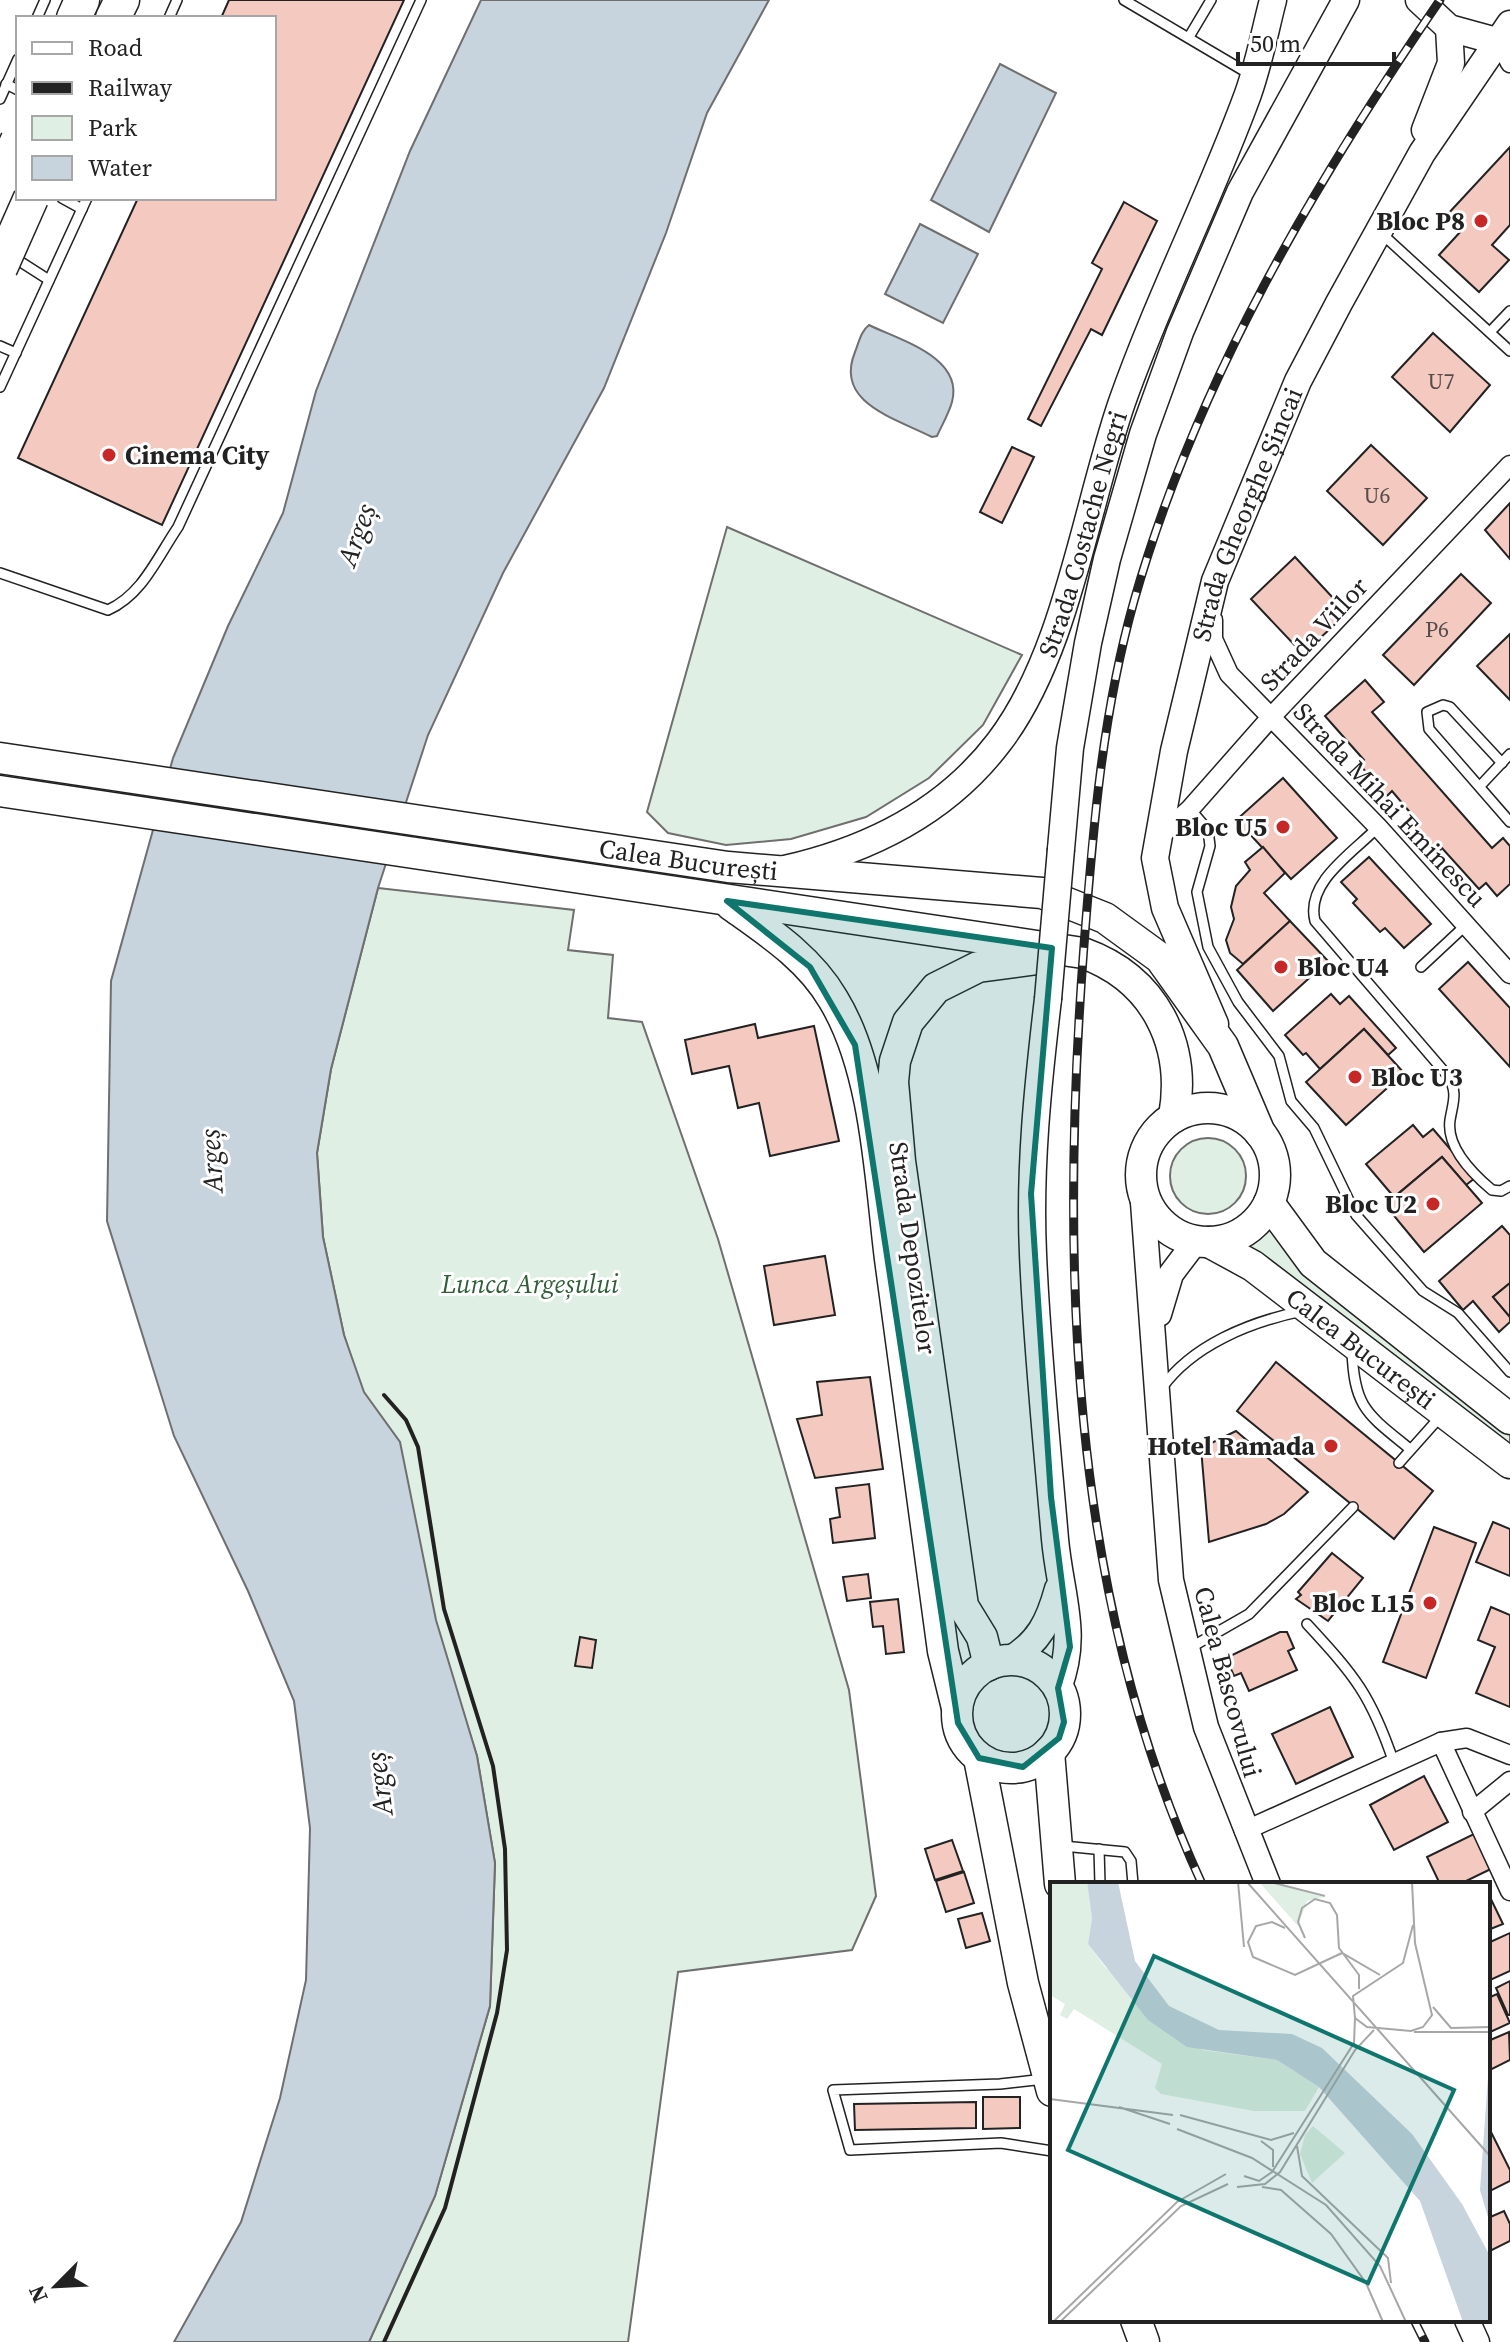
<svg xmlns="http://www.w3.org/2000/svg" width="1510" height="2342" font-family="'Source Serif 4',serif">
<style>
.green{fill:#e0efe3;stroke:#6f6f6f;stroke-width:2}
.water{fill:#c7d3dd;stroke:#6f6f6f;stroke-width:2}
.building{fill:#f3c9c0;stroke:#222;stroke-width:2}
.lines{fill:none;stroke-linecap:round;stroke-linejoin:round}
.service-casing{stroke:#222;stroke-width:12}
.minor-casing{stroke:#222;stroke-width:21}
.tertiary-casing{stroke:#222;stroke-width:27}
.secondary-casing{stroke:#222;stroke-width:29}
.primary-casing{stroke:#222;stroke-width:33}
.motorway-casing{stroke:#222;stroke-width:37}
.service{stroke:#fff;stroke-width:9}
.minor{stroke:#fff;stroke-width:18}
.tertiary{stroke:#fff;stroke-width:24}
.secondary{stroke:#fff;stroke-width:26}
.primary{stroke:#fff;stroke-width:30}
.motorway{stroke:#fff;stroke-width:34}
.rail-casing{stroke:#222;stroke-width:9}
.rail{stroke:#fff;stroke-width:6;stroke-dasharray:18;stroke-linecap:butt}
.secondary-bridge-casing{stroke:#222;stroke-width:29;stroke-linecap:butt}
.motorway-bridge-casing{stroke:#222;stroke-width:37;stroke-linecap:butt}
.secondary-bridge{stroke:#fff;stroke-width:26}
.motorway-bridge{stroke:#fff;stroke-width:34}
.wall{stroke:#222;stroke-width:4}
.marked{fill:#0f766e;fill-opacity:0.2;stroke:#0f766e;stroke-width:6;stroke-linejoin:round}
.poi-dot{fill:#c62828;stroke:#fff;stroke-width:3}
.labels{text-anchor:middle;stroke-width:6;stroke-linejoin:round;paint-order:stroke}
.number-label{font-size:22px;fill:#564c4a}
.poi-label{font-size:26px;font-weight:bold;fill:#222;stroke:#fff;text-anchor:end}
.street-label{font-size:26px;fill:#222;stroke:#fff}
.park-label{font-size:26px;font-style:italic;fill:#2f5e38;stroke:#fff}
.water-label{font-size:28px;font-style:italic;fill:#222;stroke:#fff}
.inset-road{fill:none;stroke:#a7a7a7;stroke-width:2}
.view{fill:#0f766e;fill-opacity:0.15;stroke:#0f766e;stroke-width:4}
.inset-edge{fill:none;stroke:#222;stroke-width:4}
</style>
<rect width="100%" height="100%" fill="#fff"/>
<g class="green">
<path d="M727,527L1022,655L983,725L929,778L866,817L791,839L726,845L668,833L647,812Z"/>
<path d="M378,888L574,910L568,950L613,955L608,1018L642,1022L718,1239L849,1690L876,1896L852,1950L678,1972L628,2342H369L435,2196L490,2006L495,1863L477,1756L344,1335L323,1237L317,1153L331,1069Z"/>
<circle cx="1208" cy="1176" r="38"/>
<path d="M1264,1212L1510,1419V1463L1209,1242L1243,1232Z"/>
</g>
<g class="water">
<path d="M481,0H769L707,113L666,233L604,388L503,573L428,735L378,888L331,1069L317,1153L323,1237L344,1335L364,1392L400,1442L436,1620L477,1756L495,1863L490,2006L435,2196L369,2342H174L241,2222L280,2098L306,1980L310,1828L294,1701L248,1591L174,1436L107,1221L111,981L173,758L228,626L283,513L316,391L410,151Z"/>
<path d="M1000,64L1056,93L989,232L931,200Z"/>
<path d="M920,224L978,254L943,323L885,294Z"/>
<path d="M869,325C899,340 964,357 952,402C949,413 942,425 937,436L932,437C895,418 834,403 855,352C859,342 861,331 869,325Z"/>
</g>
<g class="building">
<path d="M229,0H404L162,525L18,458L138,198H274V18H221Z"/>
<path d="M1510,147V225L1492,245L1509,260L1479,292L1439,255L1462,230L1446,216Z"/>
<path d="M1124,202L1157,221L1102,335L1091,329L1041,426L1028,419L1102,269L1092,263Z"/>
<path d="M1433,333L1490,385L1450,432L1392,377Z"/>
<path d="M1371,445L1427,498L1383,545L1327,491Z"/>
<path d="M1012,447L1034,457L1002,523L980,512Z"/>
<path d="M1510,503V559L1485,530Z"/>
<path d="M1295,557L1347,613L1303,654L1251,599Z"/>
<path d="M1461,574L1491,603L1414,685L1383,655Z"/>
<path d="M1510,634V700L1477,666Z"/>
<path d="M1365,680L1384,702L1372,712L1492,848L1503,838L1510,846V884L1497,896L1486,883L1479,889L1442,848L1438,853L1410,821L1414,817L1392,791L1387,796L1359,764L1364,760L1325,716Z"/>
<path d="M1283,778L1337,838L1291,879L1247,831L1244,834L1234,822Z"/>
<path d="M1263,847L1285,873L1264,893L1290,921L1243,964L1230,953L1226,940L1234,919L1231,907L1236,886L1250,870L1245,862Z"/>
<path d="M1369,857L1431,924L1404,948L1385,928L1380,932L1353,903L1357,899L1341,882Z"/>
<path d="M1290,921L1328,961L1273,1011L1237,970Z"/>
<path d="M1468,962L1510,1008V1067L1439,989Z"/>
<path d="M1331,994L1340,1004L1349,996L1396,1048L1388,1055L1364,1029L1320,1069L1306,1053L1303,1055L1285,1035Z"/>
<path d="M755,1024L758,1038L814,1026L839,1141L770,1156L759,1103L738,1108L729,1066L692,1074L685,1040Z"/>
<path d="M1364,1029L1404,1073L1346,1125L1306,1082Z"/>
<path d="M1413,1125L1423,1137L1433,1129L1475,1178L1466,1185L1442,1157L1394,1197L1366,1164Z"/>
<path d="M1442,1157L1482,1203L1424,1252L1385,1205Z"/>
<path d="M1502,1226L1510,1235V1283L1493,1297L1510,1317V1322L1499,1332L1473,1301L1463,1310L1439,1281Z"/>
<path d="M825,1256L835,1315L774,1325L764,1266Z"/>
<path d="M1510,1283V1317L1493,1297Z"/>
<path d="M1276,1362L1433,1491L1394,1539L1237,1411Z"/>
<path d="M870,1377L883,1469L815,1478L797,1419L822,1415L817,1382Z"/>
<path d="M1236,1431L1308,1492L1284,1514L1266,1524L1209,1542L1201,1448Z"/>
<path d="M869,1484L875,1538L833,1543L830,1519L840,1517L836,1488Z"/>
<path d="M1493,1522L1510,1529V1576L1476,1562Z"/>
<path d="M1434,1527L1476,1543L1426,1678L1383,1662Z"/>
<path d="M1332,1553L1363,1578L1328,1621L1296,1599L1301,1595L1298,1592Z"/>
<path d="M868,1574L871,1598L847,1601L843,1577Z"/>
<path d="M898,1599L904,1652L886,1654L883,1626L873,1627L870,1602Z"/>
<path d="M1491,1607L1510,1615V1707L1476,1693L1495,1647L1478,1640Z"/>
<path d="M1280,1632H1287L1294,1648L1288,1651L1297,1670L1249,1691L1241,1673L1234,1676L1226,1658Z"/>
<path d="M580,1637L596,1640L592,1668L575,1666Z"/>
<path d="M1330,1707L1353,1757L1296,1784L1272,1734Z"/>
<path d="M1424,1776L1448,1822L1394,1850L1370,1805Z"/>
<path d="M1478,1832L1495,1867L1460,1884H1440L1427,1857Z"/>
<path d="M952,1840L963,1871L935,1880L925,1849Z"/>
<path d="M964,1872L974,1903L946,1912L936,1881Z"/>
<path d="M1488,1893L1503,1924L1488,1930Z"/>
<path d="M982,1913L990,1941L966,1948L958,1919Z"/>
<path d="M1510,1933V1971L1488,1981V1943Z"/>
<path d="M1510,1981V2015H1508L1496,1988Z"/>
<path d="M1497,1994L1510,2023L1488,2033V1998Z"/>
<path d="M1509,2032L1510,2060L1488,2071V2041Z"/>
<path d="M983,2097H1020V2128L983,2129Z"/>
<path d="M976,2102V2128L855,2130L854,2104Z"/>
<path d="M1488,2126L1510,2170V2181L1488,2192Z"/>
<path d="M1504,2211L1510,2224V2241L1488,2252V2218Z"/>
</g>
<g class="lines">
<defs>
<g id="service">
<path d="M1124,0L1251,75"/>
<path d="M37,18L45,0"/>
<path d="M169,18L177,0"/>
<path d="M1189,37L1211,0"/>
<path d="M6,84L18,90"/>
<path d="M0,99L18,59"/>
<path d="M62,198L82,209"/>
<path d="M1381,233L1510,351"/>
<path d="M13,257L49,280"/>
<path d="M1490,332L1510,311"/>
<path d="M0,346L16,353"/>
<path d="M0,387L87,198"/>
<path d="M0,573L108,610C142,595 157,558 178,527L421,0"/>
<path d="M1502,763L1450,707L1443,705L1427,712L1429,729L1510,822"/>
<path d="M1480,786L1510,754"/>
<path d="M1190,809L1208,830L1210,846L1197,892L1208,947L1238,1002L1279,1056L1291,1101L1314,1128L1356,1215L1423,1291L1458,1313L1510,1372"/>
<path d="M1378,827C1354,852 1305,882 1315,921L1448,1076C1458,1093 1453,1102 1450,1120C1446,1147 1473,1174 1492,1190L1501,1191L1510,1186"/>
<path d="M1421,967L1466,925"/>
<path d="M1352,1350C1354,1408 1367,1414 1410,1449"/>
<path d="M1161,1389C1192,1345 1250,1322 1302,1311"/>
<path d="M1399,1463L1440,1417"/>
<path d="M1307,1624C1355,1676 1371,1695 1394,1763"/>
<path d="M1188,1649L1249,1614L1353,1507"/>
<path d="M1063,1846L1125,1852L1131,1861L1133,1884"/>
<path d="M1099,1849L1100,1884"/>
<path d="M1044,2079L1000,2084L833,2090L850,2150L1001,2143L1052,2151"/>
</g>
<g id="minor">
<path d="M1500,42L1510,63"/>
<path d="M1213,620V639L1229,674L1378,827L1510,974"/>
<path d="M1158,838L1190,809L1272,716L1510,465"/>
<path d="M1441,1742L1510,1891"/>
<path d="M1472,1812L1510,1781"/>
<path d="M1244,1831L1441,1742L1467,1738L1510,1755"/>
</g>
<g id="tertiary">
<path d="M1142,1189L1171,1580L1206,1727L1268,1884"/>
<path d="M1159,1314L1171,1274L1196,1241"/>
<path d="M1467,2320L1477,2342"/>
</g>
<g id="secondary">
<path d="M1419,0L1449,28L1500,42"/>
<path d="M1425,130L1451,63L1449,28"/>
<path d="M1061,849L1070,748L1088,643L1107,559L1143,434L1180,332L1240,192L1346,0"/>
<path id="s1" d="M785,869C869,850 946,812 999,742C1067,653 1085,509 1122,402C1159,297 1210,198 1248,94C1259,63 1265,31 1273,0"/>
<path d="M1048,999C1038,1084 1029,1168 1033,1254C1037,1349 1047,1445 1055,1539C1060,1595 1079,1634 1058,1688"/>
<path id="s2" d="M1215,1024L1165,908L1155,858L1174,751L1215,581L1298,381L1339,303L1422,153L1510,24"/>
<path d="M1010,1660C1039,1642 1049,1622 1058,1589"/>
</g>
<g id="primary">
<path id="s3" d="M0,758L728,867L1042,893L1105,918L1160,958L1223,1046L1260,1133"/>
<path d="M0,791L1083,953C1155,979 1187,1044 1174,1117"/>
<path d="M731,905C769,932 809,958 833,999C876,1069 880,1178 890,1259C908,1390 925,1521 943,1651L957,1708"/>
<circle cx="1208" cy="1175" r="67"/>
<path d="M1269,1203L1313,1263L1510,1419"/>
<path id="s4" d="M1209,1242L1253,1266L1510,1463"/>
<circle cx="1011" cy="1714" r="54"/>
<path d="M989,1665L982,1637L963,1606L900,1161L893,1082L895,1061L908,1022L936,988L978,967L1045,958"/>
<path d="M1049,1752L1060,1884"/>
<path d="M979,1758L1023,1983L1052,2091"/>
<path d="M1136,2320L1144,2342"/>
</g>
<g id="motorway">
<path d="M74,18L82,0"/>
<path d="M113,18L122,0"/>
</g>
</defs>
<use href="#service" class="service-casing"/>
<use href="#minor" class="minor-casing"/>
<use href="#tertiary" class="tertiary-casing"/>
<use href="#secondary" class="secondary-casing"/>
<use href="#primary" class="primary-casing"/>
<use href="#motorway" class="motorway-casing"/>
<use href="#service" class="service"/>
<use href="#minor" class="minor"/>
<use href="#tertiary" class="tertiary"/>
<use href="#secondary" class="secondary"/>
<use href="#primary" class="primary"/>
<use href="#motorway" class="motorway"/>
<defs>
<g id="rail">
<path d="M1202,1884C1068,1593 1060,1259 1084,945C1093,829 1102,715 1134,601C1196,383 1313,185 1440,0"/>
<path d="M1414,2320L1425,2342"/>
</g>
</defs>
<use href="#rail" class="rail-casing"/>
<use href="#rail" class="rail"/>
<defs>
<path id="secondary-bridge" d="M1048,999L1061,849"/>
<g id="motorway-bridge">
<path d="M0,180L18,140"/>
<path d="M0,268L31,198"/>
</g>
</defs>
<use href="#secondary-bridge" class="secondary-bridge-casing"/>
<use href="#motorway-bridge" class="motorway-bridge-casing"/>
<use href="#secondary-bridge" class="secondary-bridge"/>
<use href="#motorway-bridge" class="motorway-bridge"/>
<path class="wall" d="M384,2342L445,2208L497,2013L507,1950L505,1849L493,1766L444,1609L418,1447L406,1420L384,1395"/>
</g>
<path class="marked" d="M727,901L1052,948L1031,1194L1051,1497L1070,1647L1058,1688L1064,1722L1059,1738L1023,1767L979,1758L958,1723L855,1045L810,967Z"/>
<g class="poi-dot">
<circle cx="1481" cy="221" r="8"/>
<circle cx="109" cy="455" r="8"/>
<circle cx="1283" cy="827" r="8"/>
<circle cx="1281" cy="967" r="8"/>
<circle cx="1355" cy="1077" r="8"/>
<circle cx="1433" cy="1204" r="8"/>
<circle cx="1331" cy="1446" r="8"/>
<circle cx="1430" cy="1603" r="8"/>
</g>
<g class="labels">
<g class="number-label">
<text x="1441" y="389">U7</text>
<text x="1377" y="503">U6</text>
<text x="1437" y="637">P6</text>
</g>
<g class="poi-label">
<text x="1465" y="230">Bloc P8</text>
<text x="125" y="464" text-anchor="start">Cinema City</text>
<text x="1267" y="836">Bloc U5</text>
<text x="1297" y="976" text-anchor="start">Bloc U4</text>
<text x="1371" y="1086" text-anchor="start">Bloc U3</text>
<text x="1417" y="1213">Bloc U2</text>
<text x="1315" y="1455">Hotel Ramada</text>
<text x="1414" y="1612">Bloc L15</text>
</g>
<g class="street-label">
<text dy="9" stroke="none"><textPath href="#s2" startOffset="534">Strada Gheorghe Șincai</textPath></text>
<text dy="9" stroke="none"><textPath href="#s1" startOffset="480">Strada Costache Negri</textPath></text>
<text transform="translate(1314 634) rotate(-47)" y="9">Strada Viilor</text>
<text transform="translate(1390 805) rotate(47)" y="9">Strada Mihai Eminescu</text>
<text dy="9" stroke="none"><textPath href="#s3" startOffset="696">Calea București</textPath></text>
<text transform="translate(913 1248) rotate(82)" y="9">Strada Depozitelor</text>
<text dy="9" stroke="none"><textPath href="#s4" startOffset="186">Calea București</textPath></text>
<text transform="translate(1228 1682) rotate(75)" y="9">Calea Bascovului</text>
</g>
<g class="park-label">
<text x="530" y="1293">Lunca Argeșului</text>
</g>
<g class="water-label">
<text transform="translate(356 535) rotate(-70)" y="10">Argeș</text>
<text transform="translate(211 1161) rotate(-93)" y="10">Argeș</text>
<text transform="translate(379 1784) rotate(-97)" y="10">Argeș</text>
</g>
</g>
<g transform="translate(1050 1882)">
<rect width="440" height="440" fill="#fff"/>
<path d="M0,0H37L42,36L38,62L55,85L152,168L227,178L269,205L255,229H204L111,212L105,206L112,182L24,127L17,137L10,133L15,122L0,113ZM209,0H218L274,15L257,19L248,44ZM263,244L295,271L262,301L250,272L255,253Z" fill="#e0efe3"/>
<path d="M37,0H68L85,79L119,124L169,148L242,152L272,166L362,252L412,322L440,374V440H413L370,319L269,205L227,178L137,165L98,138L38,62L42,36ZM440,167V342L430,308Z" fill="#c7d3dd"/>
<path class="inset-road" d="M188,0L194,65M197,0L440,274M220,0L275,14M362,0L365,61L382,133L373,145L361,149L317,145L305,136L303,114L353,81L363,43M235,46L222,40L206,44L198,60L203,75L245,93L292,71L330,93M255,56L248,40L252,26L265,17L280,21L287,33L289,66L309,93V107M383,125L401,146L440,145M364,150H440M0,217L123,233M69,225L120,242M130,233L221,258L244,251M127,247L202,276L276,323L330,384L356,440M211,259L223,268V285M247,264L252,294L338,376L341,401M194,294L209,299L222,290L304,161L305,136M187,305L215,302L230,290L305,168L324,148M212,305L231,308L281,352L316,401L333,440M3,440L127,320L176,292M10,440L131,324L178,302"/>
<path class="view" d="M104,74L404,208L318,401L18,268Z"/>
<rect width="440" height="440" class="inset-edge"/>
</g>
<rect x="16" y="16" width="260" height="184" fill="#ffffff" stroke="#a7a7a7" stroke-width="2"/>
<rect x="32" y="42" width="40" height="12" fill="#ffffff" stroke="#a7a7a7" stroke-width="2"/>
<text x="88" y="56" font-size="24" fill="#222222">Road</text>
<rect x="32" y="82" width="40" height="12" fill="#222222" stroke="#a7a7a7" stroke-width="2"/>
<text x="88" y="96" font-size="24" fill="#222222">Railway</text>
<rect x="32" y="116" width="40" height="24" fill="#e0efe3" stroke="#a7a7a7" stroke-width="2"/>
<text x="88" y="136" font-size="24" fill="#222222">Park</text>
<rect x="32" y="156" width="40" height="24" fill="#c7d3dd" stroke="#a7a7a7" stroke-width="2"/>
<text x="88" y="176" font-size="24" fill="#222222">Water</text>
<g transform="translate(56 2286) rotate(246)" stroke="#ffffff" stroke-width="6" paint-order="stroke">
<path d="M0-6L14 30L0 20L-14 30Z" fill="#222222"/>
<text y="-12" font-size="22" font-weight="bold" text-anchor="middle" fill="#222222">N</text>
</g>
<path d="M1238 52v12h156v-12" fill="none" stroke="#222222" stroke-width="4"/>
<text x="1250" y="52" font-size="24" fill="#222222" stroke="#ffffff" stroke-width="6" paint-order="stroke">50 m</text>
</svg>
